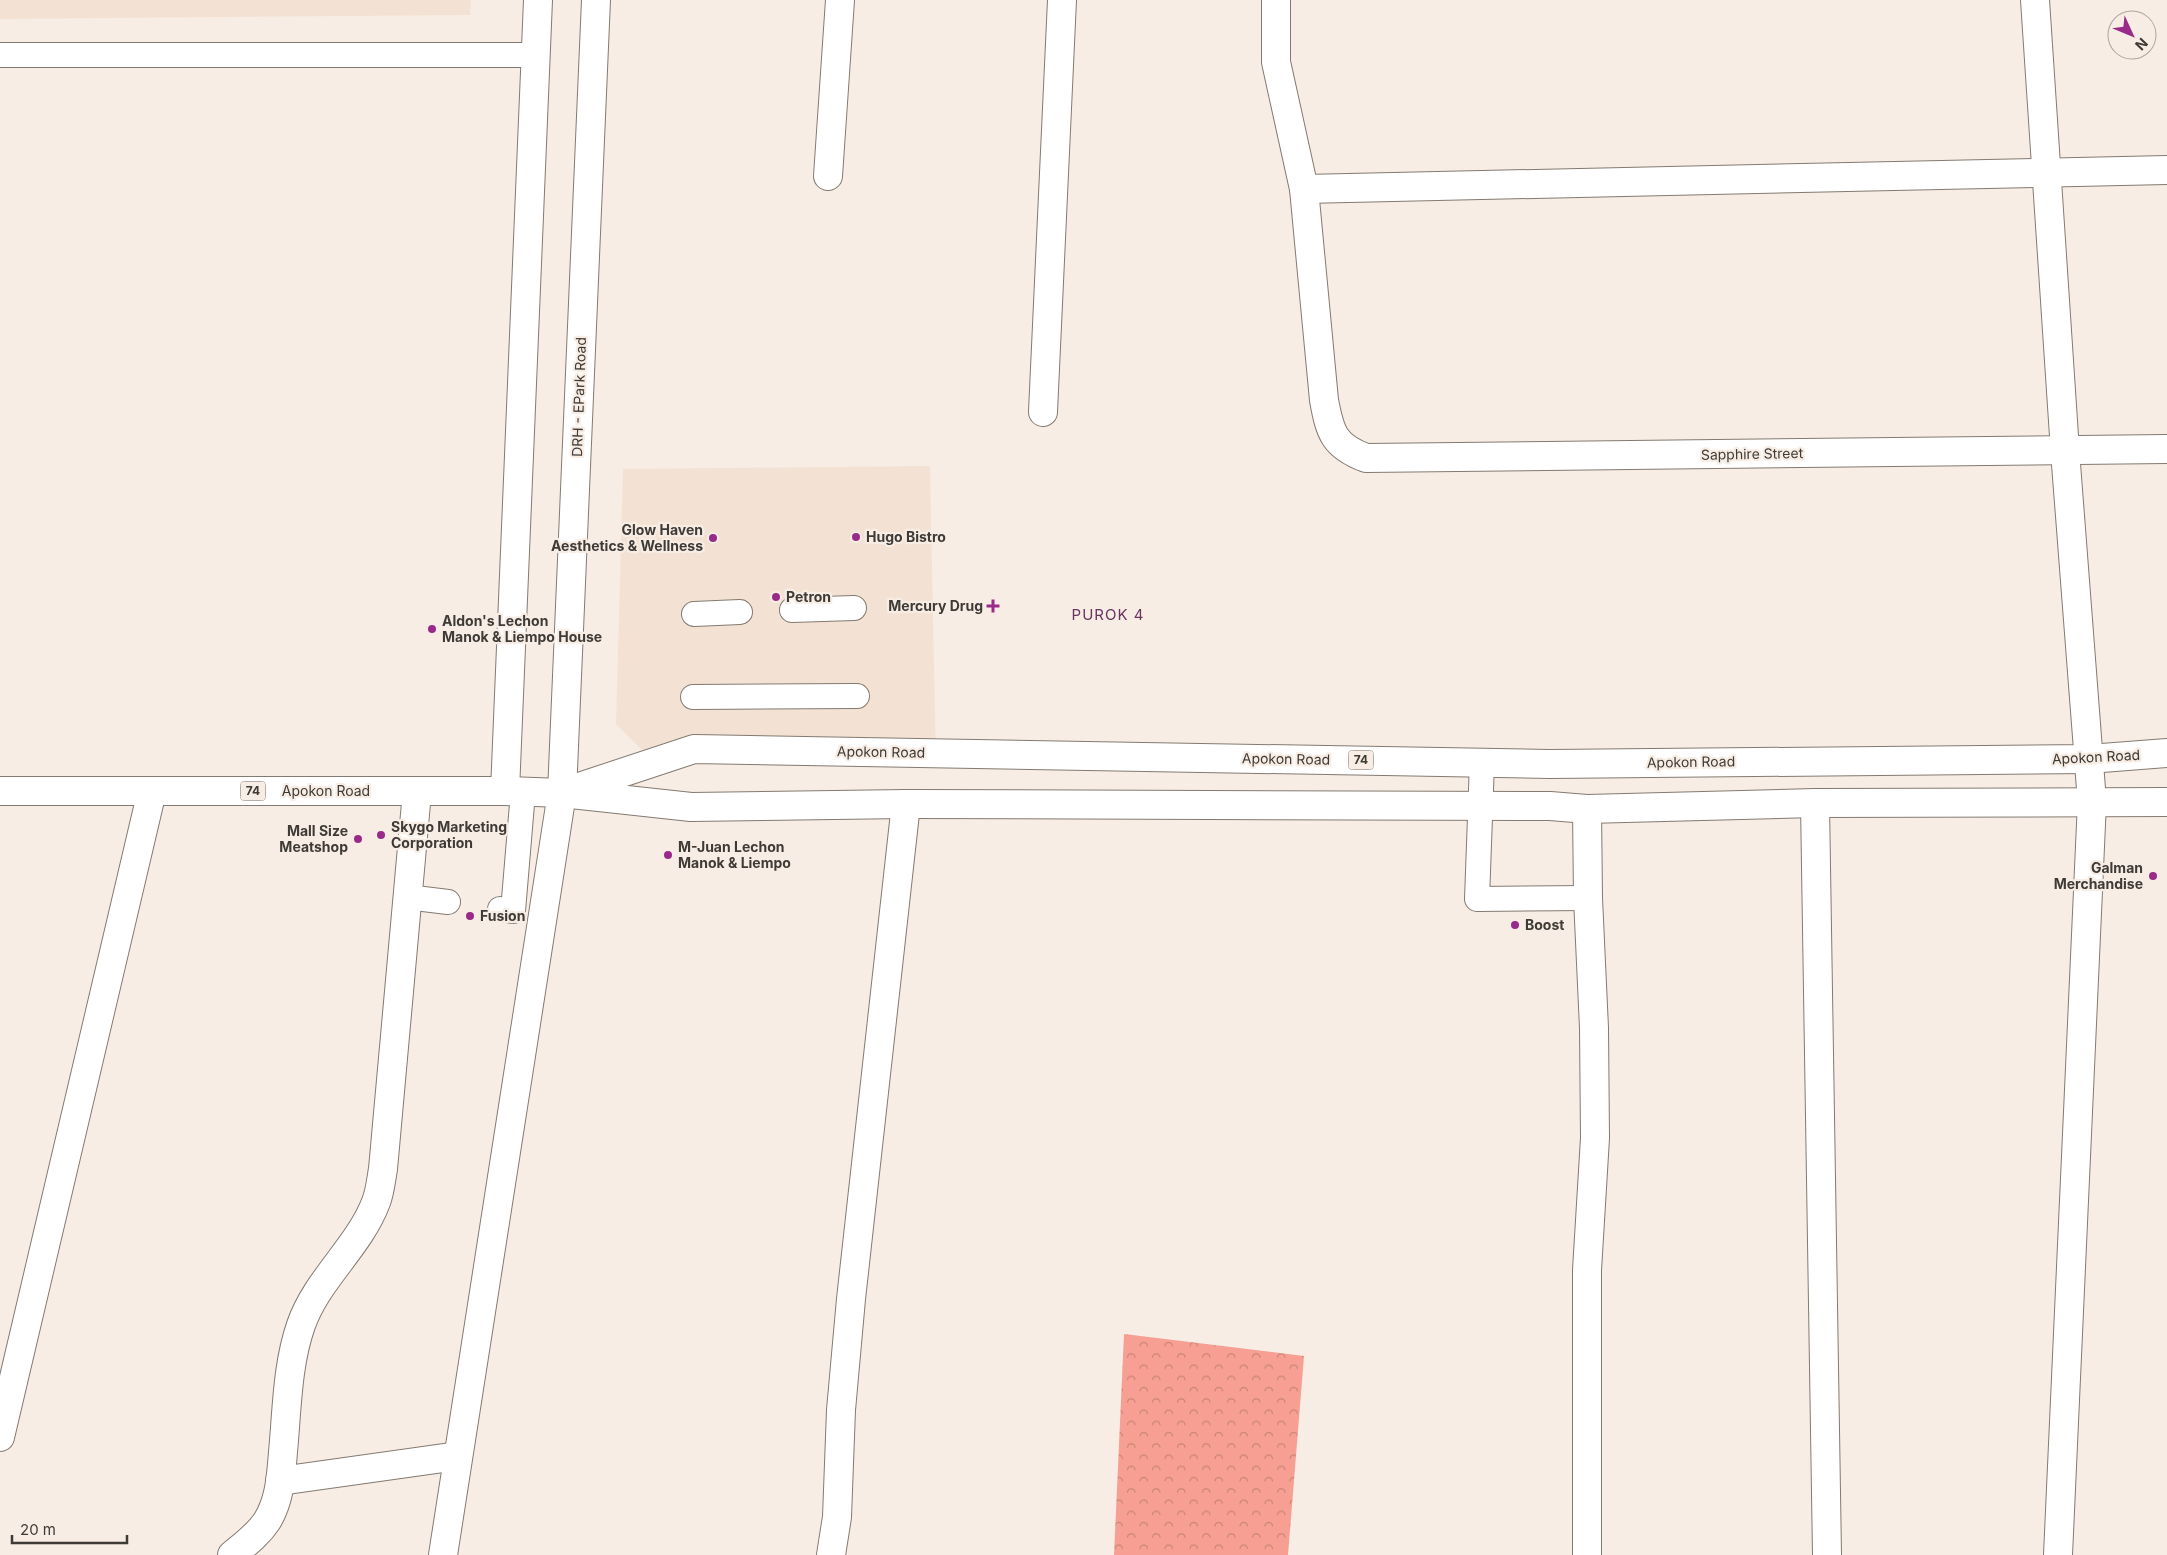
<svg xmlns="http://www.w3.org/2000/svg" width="2167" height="1555" font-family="Inter,sans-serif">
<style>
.built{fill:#f3e2d3}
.forest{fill:url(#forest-crowns)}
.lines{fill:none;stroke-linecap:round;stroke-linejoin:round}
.lane-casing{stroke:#837a71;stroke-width:26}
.street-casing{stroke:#837a71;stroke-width:30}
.secondary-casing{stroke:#837a71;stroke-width:30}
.highway-casing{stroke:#837a71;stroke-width:30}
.lane{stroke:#fff;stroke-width:24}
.street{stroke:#fff;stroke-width:28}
.secondary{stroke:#fff;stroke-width:28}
.highway{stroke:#fff;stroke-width:28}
.poi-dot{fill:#992a89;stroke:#f8ede4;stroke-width:2}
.labels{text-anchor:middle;stroke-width:4.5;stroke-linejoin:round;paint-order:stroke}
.shield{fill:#f8ede4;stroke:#76706a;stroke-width:1}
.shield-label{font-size:12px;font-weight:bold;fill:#3e3a36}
.street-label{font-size:14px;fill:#3e3a36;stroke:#f8ede4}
.poi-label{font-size:14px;font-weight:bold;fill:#3e3a36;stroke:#f8ede4;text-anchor:start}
.neighbourhood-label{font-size:15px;letter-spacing:1px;fill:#6a3361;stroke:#f8ede4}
</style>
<defs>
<pattern id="forest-crowns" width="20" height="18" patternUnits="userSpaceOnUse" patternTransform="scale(1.25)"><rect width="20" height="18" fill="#f79f92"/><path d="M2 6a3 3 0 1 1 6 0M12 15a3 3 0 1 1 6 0" fill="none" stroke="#c98378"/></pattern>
</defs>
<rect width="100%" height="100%" fill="#f8ede4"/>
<g class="built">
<path d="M0,0H471L470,15L0,19Z"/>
<path d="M930,466L936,761L654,762L616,724L623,469Z"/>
</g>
<path class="forest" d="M1124,1334L1304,1356L1288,1555H1114Z"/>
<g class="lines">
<defs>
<g id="lane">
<path d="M0,55H535"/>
<path d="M792,610L854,608"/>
<path d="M694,614L740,612"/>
<path d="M693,697L857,696"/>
<path d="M1482,762L1477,899L1588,898"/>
<path d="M407,897L448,902"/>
<path d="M500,909L513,911L523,792"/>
</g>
<g id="street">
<path d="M1276,0V62L1304,189L1324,400C1330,433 1334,446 1366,458L2167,449"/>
<path d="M2035,0L2065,451L2092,802L2058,1555"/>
<path d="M828,176L840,0"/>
<path d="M1304,189L2167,170"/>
<path d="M1043,412L1062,0"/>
<path d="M1815,803L1827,1555"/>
<path d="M0,1437L152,791"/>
<path d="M280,1481L458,1456"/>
<path d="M232,1555C244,1545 258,1535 267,1521C280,1500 281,1476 283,1452C287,1410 287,1365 301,1325C317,1279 359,1247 376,1202C380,1192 381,1180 383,1169L417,792"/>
<path d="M443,1555L562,793"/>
<path d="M831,1555L837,1517L841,1410L851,1299L906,804"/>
<path d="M1587,1555V1270L1595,1138L1594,1028L1588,898L1587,809"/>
</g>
<g id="secondary">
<path d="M505,791L538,0"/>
<path d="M562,793L596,0"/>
</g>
<g id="highway">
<path d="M570,790L694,749L1550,764L2089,759L2167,753"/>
<path d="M0,791H505L562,793L691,807L906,804L1550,806L1587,809L1815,803L2167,802"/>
</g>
</defs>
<use href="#lane" class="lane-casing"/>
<use href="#street" class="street-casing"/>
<use href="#secondary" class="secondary-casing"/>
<use href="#highway" class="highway-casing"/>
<use href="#lane" class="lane"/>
<use href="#street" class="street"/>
<use href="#secondary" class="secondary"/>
<use href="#highway" class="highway"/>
</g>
<g class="poi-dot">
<circle cx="856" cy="537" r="5"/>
<circle cx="713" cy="538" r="5"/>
<circle cx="776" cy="597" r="5"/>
<path d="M990.5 598.5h5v5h5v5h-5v5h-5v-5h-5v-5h5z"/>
<circle cx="432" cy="629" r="5"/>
<circle cx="381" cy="835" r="5"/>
<circle cx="358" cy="839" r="5"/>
<circle cx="668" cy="855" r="5"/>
<circle cx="2153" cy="876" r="5"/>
<circle cx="470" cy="916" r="5"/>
<circle cx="1515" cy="925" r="5"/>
</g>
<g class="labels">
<g class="shield">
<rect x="1348.5" y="750.5" width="25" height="19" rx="4"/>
<rect x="240.5" y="781.5" width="25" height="19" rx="4"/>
</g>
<g class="shield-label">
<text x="1361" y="764">74</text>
<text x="253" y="795">74</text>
</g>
<g class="street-label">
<text transform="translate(579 397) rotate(-88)" y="5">DRH - EPark Road</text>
<text transform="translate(1752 454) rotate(-1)" y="5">Sapphire Street</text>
<text transform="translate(881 752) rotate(1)" y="5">Apokon Road</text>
<text transform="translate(2096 757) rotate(-3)" y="5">Apokon Road</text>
<text transform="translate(1286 759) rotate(1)" y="5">Apokon Road</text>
<text transform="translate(1691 762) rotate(-1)" y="5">Apokon Road</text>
<text x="326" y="796">Apokon Road</text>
</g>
<g class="poi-label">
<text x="703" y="535" text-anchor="end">Glow Haven<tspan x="703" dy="16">Aesthetics &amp; Wellness</tspan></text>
<text x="866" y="542">Hugo Bistro</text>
<text x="786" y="602">Petron</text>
<text x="983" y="611" text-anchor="end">Mercury Drug</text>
<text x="442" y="626">Aldon's Lechon<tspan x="442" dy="16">Manok &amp; Liempo House</tspan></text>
<text x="391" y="832">Skygo Marketing<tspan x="391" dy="16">Corporation</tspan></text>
<text x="348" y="836" text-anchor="end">Mall Size<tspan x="348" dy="16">Meatshop</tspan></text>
<text x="678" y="852">M-Juan Lechon<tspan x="678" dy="16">Manok &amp; Liempo</tspan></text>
<text x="2143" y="873" text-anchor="end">Galman<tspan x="2143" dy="16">Merchandise</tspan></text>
<text x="480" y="921">Fusion</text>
<text x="1525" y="930">Boost</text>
</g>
<g class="neighbourhood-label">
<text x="1108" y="620">PUROK 4</text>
</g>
</g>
<g transform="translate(2132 35) rotate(134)"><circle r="24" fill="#f8ede4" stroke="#aea59e"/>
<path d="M0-4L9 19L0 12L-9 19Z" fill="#992a89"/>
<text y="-8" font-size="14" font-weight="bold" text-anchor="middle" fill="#3e3a36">N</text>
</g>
<path d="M12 1535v8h115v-8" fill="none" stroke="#3e3a36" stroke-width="2.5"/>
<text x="20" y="1535" font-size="15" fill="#3e3a36" stroke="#f8ede4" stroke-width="4" paint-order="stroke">20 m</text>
</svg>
